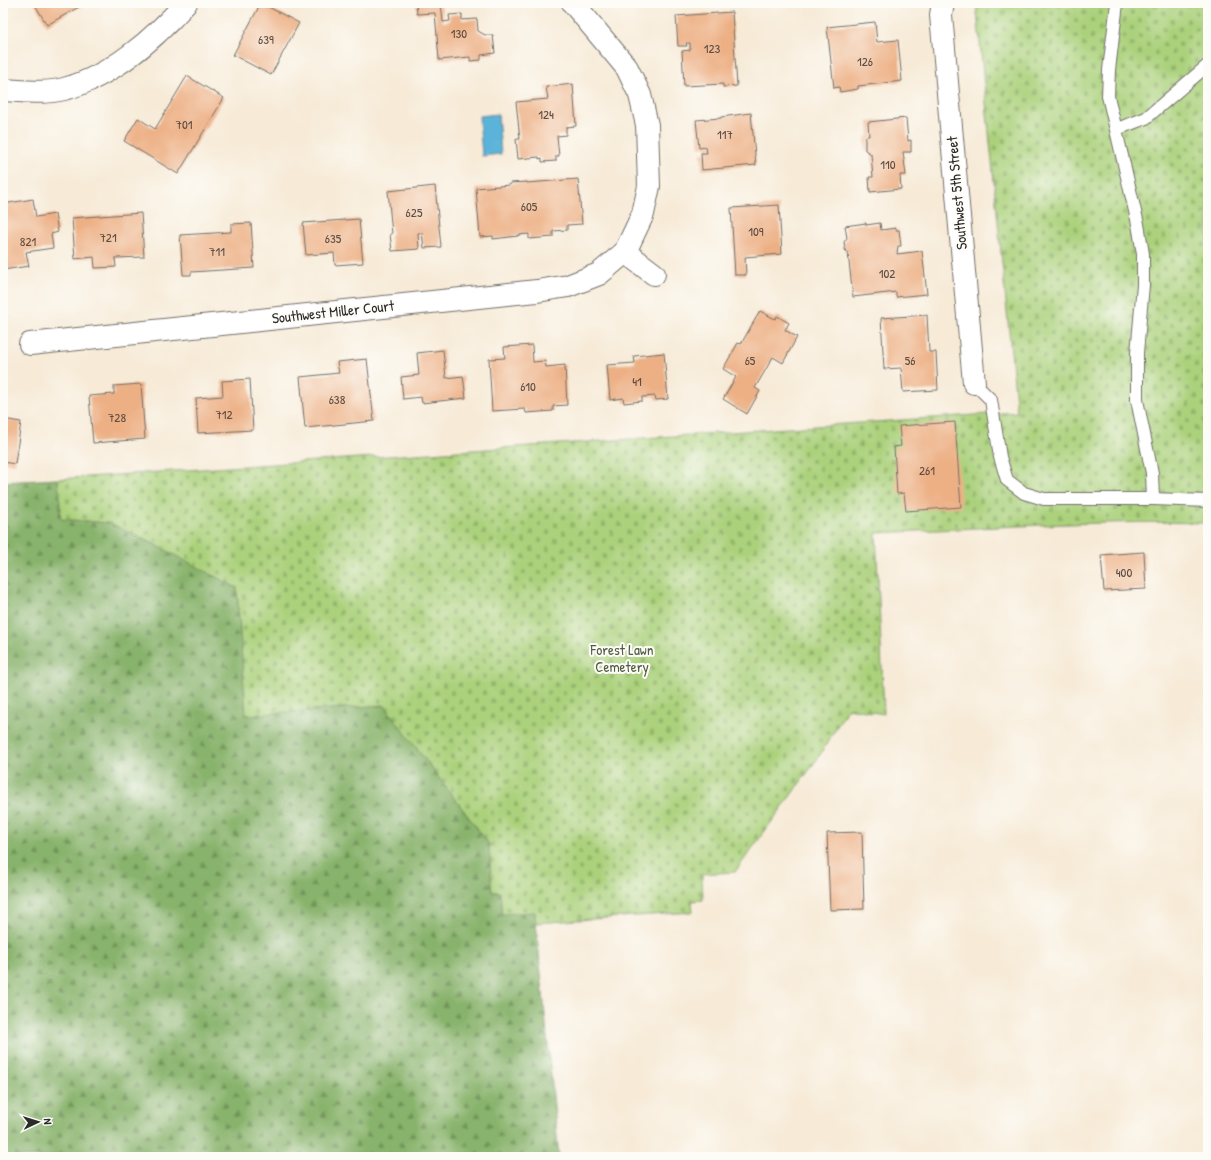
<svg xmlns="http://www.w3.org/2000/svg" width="1211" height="1160" font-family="'Patrick Hand',sans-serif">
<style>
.forest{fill:url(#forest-firs);stroke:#5a6f4c}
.cemetery{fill:url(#cemetery-stones);stroke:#6b7e54}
.water{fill:#5cb3d9;stroke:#446f82}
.building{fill:#edb085}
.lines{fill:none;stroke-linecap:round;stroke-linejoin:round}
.lane-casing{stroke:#726e68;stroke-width:14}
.street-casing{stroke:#726e68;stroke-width:24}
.secondary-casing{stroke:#726e68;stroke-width:24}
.lane{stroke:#fff;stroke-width:12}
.street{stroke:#fff;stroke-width:22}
.secondary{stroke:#fff;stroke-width:22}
.labels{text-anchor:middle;stroke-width:4;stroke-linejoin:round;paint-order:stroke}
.number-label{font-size:13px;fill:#5c4c42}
.street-label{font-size:15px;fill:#2b2b2b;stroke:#fdfcf7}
.park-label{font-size:15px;fill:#515d43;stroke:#fdfcf7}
</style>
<defs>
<pattern id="forest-firs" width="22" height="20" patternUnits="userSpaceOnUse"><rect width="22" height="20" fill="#88b36c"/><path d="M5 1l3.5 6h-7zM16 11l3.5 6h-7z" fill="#6f9259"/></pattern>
<pattern id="cemetery-stones" width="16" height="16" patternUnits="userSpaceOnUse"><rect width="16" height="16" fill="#abd17c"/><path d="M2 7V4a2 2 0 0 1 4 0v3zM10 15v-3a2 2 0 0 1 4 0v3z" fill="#93b46b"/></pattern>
</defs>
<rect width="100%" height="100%" fill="#fdfcf7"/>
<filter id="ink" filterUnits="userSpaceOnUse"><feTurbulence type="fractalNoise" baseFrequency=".025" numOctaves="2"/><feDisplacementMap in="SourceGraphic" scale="8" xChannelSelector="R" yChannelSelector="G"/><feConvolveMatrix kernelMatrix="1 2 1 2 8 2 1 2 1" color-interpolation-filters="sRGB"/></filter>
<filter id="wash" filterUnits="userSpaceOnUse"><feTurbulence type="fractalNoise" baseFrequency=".012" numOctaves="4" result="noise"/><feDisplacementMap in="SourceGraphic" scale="16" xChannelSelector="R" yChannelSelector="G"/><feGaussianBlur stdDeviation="0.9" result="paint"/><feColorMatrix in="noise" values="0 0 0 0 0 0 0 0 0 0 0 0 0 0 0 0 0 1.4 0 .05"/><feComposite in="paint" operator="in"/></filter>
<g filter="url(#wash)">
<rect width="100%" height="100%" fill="#f7ebd8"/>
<path class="forest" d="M58,479L61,519L110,523L154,544L237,588L246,715L384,705L489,844L492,892H500L535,912L559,1157H3V482Z"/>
<path class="cemetery" d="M976,3H1208V523C1097,520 986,528 876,533L884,714L848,708L818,758L735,872L702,874L703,900L692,901L693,912L536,923L535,912L502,914L500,892H492L489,844L384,705L246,715L237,588L154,544L110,523L61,519L58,479L1017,412Z"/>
<path class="water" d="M498,114L501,154L482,156L479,116Z"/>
<g id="blocks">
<g class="building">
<path d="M34,3H86L47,25Z"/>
<path d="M261,3L299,23L271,75L233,55Z"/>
<path d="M416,3H441L443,22L450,21L449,15L462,14V20L477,19L478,31L485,35H493L495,53L481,55V60L470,61V57L439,60L435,13L417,14Z"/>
<path d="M732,12L737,86L723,87V84L684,86L682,51L690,50V43H686L687,46H678L676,16Z"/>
<path d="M875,22L877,42L898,40L902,81L858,86V89L840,92L839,87L834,88L827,27Z"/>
<path d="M187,76L224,98L178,174L124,141L138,118L155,129Z"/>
<path d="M573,84L576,126L566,127V135L557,136L559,156H556V161L542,162V158L539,159V157L518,159L516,139H520L516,102L548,99L546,87Z"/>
<path d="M751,113L756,165L702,170L701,153H707L706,147L699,148L696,120L721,118V117Z"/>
<path d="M906,118L908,141L911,140V152H903L906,175H900L901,189L870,192L869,177H873L871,154L865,150V139L867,136H869L868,122Z"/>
<path d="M578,179L582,224L567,225V230L553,231V237L529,239V234L518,235V236L493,239V236L480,237L476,188L510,185V183L527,182V183Z"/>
<path d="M435,186L441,247L424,248L422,233H418L419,249L392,251L390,234H392L388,191Z"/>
<path d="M33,199L36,217L55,214L58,232L51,234L53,248L26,252L29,266L3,270V204Z"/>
<path d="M779,205L782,254L745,257L746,275H735L731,208Z"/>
<path d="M141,213L144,257L115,258L116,267L95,268L94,257L75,259L72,218Z"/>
<path d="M359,219L363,263L335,265L334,253L306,255L303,223Z"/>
<path d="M251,223L254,268L191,272V275H183L180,235L231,232V224Z"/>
<path d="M866,223V225L880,223L881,230L896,228V230H899L901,246H898L897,254L922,251L927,294L896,297V292L853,297L848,253L845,250L844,242L847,238L845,226Z"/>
<path d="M760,311L775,319L777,316L789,323L785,330L797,337L783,363L773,357L755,388L760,391L747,414L723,399L736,377L723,369L738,343L741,344Z"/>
<path d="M927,315L929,352H936L938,390L903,392L901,368L884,369L881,318Z"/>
<path d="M532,345L533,362L545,361L546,367L565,365L567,405L553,406V411L526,413L525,409L492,411L489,359L505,358L504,347Z"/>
<path d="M443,350L446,378L463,376L466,398L422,403L421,397L403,399L401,377L419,375L417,353Z"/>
<path d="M664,353L668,399L656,400L655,396L642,397V401L624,403L623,398L610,400L607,365L635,363L634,356Z"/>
<path d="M367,359L374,421L305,428L300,377L339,373L337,362Z"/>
<path d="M250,379L253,430L198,433L196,398L223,396L222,381Z"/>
<path d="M141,384L145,439L93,443L89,396L114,394V386Z"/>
<path d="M3,419L21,422L15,464L3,462Z"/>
<path d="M955,422L961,507L906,511L904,493L897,494L894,447L901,446L899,426Z"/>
<path d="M1144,552L1146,589L1104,591L1101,555Z"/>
<path d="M862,832L864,909L830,910L827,833Z"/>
</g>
</g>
</g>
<g filter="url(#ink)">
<use href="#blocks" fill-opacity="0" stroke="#726e68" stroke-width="1"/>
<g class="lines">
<defs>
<g id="lane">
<path d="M1117,3L1109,70L1108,96L1138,224L1143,254V285L1137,353V400L1152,473L1153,499"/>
<path d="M1117,129L1146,118L1208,65"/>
<path d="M974,383L991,400L1000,457L1007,480L1024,493L1044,499H1153L1208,501"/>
</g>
<g id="street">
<path d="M943,3L941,15L974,383"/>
<path d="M625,252L654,274"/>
<path d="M30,344L537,291L568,286L599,274L625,252L643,214L649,186L647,125L640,95L627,68L573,3"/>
</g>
<path id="secondary" d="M3,90C23,91 45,94 64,89C111,77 155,38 186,3"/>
</defs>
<use href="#lane" class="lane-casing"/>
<use href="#street" class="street-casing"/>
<use href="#secondary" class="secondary-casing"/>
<use href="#lane" class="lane"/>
<use href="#street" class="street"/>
<use href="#secondary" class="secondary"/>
</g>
</g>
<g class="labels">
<g class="number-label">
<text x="459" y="38">130</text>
<text x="266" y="44">639</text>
<text x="712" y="53">123</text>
<text x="865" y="66">126</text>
<text x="546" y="119">124</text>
<text x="184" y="129">701</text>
<text x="725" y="139">117</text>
<text x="888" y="169">110</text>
<text x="529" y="211">605</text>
<text x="414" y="217">625</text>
<text x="756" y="236">109</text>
<text x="108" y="242">721</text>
<text x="333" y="243">635</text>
<text x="28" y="246">821</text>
<text x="217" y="256">711</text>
<text x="887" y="278">102</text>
<text x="750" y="365">65</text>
<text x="910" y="365">56</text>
<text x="637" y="386">41</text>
<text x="528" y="391">610</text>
<text x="337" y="404">638</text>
<text x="224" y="419">712</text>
<text x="117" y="422">728</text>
<text x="927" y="475">261</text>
<text x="1124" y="577">400</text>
</g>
<g class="street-label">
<text transform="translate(957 193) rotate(-95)" y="5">Southwest 5th Street</text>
<text transform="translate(333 312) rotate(-6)" y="5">Southwest Miller Court</text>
</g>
<g class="park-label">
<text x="622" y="655">Forest Lawn<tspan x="622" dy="17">Cemetery</tspan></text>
</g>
</g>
<rect width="1211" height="1160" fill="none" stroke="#fdfcf7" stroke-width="16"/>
<g transform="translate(38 1122) rotate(86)" stroke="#fdfcf7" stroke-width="3" paint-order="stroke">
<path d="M0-3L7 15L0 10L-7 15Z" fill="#2b2b2b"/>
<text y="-6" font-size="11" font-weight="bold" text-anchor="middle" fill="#2b2b2b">N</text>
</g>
</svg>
